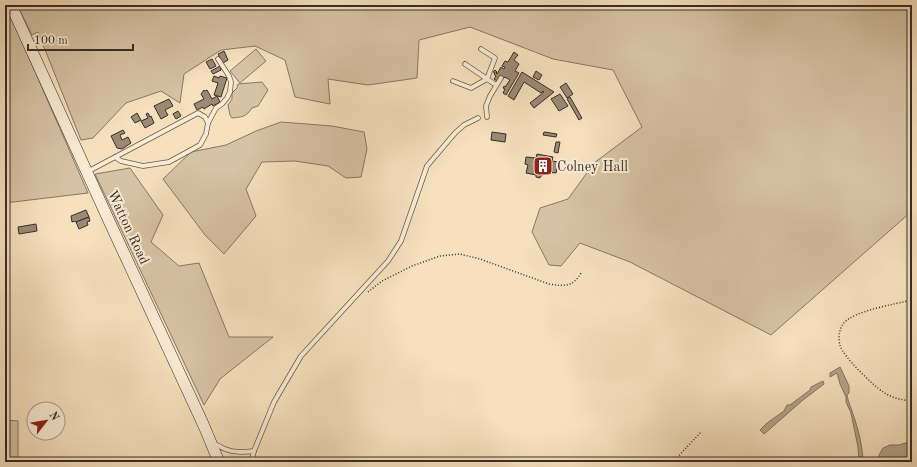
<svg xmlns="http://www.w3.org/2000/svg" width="917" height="467" font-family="'Old Standard TT',serif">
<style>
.green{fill:#d6c2a4;stroke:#877865}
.water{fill:#b5a38a;stroke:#837462}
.building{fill:#9b8a75;stroke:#382d26}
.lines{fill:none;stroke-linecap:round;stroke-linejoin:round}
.service-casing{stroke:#685a4c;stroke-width:5.5}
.secondary-casing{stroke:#382d26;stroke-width:12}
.path{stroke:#382d26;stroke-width:1.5;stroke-dasharray:1 2;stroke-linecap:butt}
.service{stroke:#f9ebd5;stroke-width:4}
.secondary{stroke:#f9ebd5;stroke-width:11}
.labels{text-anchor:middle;stroke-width:4;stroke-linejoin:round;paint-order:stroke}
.poi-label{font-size:14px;fill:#382d26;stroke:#f9ebd5;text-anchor:start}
.street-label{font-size:14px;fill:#382d26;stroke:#f9ebd5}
</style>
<rect width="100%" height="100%" fill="#f6e0be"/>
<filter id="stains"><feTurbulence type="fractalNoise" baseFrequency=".005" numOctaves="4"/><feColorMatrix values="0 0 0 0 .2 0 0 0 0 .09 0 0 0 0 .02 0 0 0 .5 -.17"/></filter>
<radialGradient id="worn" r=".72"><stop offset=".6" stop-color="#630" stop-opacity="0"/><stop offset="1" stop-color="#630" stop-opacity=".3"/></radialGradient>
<g class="green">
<path d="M5,5H6L88,193L5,203Z"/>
<path d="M17,5H912V211L771,335L630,262L580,243L561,266L549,265L532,232L540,208L568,199L594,163L642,127L613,70L553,59L470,27L419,40L417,78L368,85L328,79L330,104L295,97L285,60L255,46L221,50L184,74L180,103L161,91L126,103L93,138L81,140L38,32L32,35Z"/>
<path d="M256,49L266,61L240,83L230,71Z"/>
<path d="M262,82L268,90L258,106L252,108C246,117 242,117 232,118L230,115L228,105L232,99V93L237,88L238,84Z"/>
<path d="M281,122L332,126L364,132L367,149L361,177L346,178L328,166L295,161L262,162L246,189L256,216L224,254L205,235L163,179L191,152L226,145L256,131Z"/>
<path d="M130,168L163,215L151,242L179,266L199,263L229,337H273L220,379L204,405L95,174Z"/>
<path d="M5,420L18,421V462H5Z"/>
</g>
<g class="water">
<path d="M840,367L849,386V393L847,395C848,402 851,407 853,414C858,428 863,448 863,462H859L858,447L851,413L846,402V397L840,384L837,373L830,377V373Z"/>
<path d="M823,381L824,384L803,400L764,434L760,430L767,423L784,411L787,405H790L810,390L811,387Z"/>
<path d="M912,441V462H879V455L883,448L890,445H899Z"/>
</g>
<g class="building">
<path d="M224,51L228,60L223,63L218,54Z"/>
<path d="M514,52L518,55L514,60L519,64L515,71L519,73L506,95L503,93L505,89L503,88L504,86L505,87L510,80L505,77L504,78L500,76L497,81L494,79L496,76L494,74L495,73L493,72L495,70L497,72L496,73L497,74L501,67L504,69L505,67L502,66L505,61L508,62Z"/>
<path d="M212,59L216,66L210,69L206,62Z"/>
<path d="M220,66L221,70L213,74L211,71Z"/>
<path d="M536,71L542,75L539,80L533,77Z"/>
<path d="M522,72L554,92L534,108L530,103L544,92L543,91L541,93L524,82L514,100L508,96Z"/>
<path d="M214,76L219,78L220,76L227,78L221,97L214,95L218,83L212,81Z"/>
<path d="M566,83L573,94L567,98L560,87Z"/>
<path d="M204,90L205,91L207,90L212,99L217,96L220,102L213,106L212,104L204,109L203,107L197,110L194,104L204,99L201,94Z"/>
<path d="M560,94L568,106L559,111L551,99Z"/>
<path d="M570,97L582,118L579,120L567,99Z"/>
<path d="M169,99L173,106L165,110L168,115L161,119L154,106Z"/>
<path d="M178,111L181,116L176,119L173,114Z"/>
<path d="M137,113L141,120L135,123L131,117Z"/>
<path d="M148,113L150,117L151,116L154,123L145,128L141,121L148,118L146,114Z"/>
<path d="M123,130L125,133L120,135L122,140L128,137L131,143L122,149L117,148L111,136Z"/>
<path d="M492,132L506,134L505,142L491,140Z"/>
<path d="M544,132L557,134L556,137L543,135Z"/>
<path d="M556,142H560L558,153L554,152Z"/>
<path d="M537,154L553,157L552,161L559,162L556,173L546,172V170L543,169L542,176H540V178L536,177V175L526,173L528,165L525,164L526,157L536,158Z"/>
<path d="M86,210L89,217L76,222L75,221L72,222L71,216Z"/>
<path d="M89,217L90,221L87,222L88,225L79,229L76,222Z"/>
<path d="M36,224L37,231L19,234L18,227Z"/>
</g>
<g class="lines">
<defs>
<g id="service">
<path d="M465,64L496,85"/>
<path d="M453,81L471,88L487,79L495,58L481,49"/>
<path d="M487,117L486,106L490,96L501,78"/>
<path d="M208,123L216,108L222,104L227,98L230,92L231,82L229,76L218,59"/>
<path d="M87,172L198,113L205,117L208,123L206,134L200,145L169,162L143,166L121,161L115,157"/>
<path d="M213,444C217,444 220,447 225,449C234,453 244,452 254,451"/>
<path d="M251,462L254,451L274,402L301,356L388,261L401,241L427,166L455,133L464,125L478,118"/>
</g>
<path id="secondary" d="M11,5L110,223L204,426L219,462"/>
</defs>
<use href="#service" class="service-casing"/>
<use href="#secondary" class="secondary-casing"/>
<g class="path">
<path d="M368,292L382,281L412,266L440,256L460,254L480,259L549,284C564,286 572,288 581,273"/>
<path d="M912,300C896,304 852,311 843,324C839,330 838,339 840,345C843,357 873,385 883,392C892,398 902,400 912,401"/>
<path d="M673,462L701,432"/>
</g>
<use href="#service" class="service"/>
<use href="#secondary" class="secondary"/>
</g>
<defs>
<symbol id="building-square" viewBox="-11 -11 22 22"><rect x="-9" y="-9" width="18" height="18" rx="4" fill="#8f2418" stroke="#f9ebd5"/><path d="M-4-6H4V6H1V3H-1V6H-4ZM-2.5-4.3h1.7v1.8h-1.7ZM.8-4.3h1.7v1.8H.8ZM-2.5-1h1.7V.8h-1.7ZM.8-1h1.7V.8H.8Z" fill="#fff"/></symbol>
</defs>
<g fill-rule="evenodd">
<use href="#building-square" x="532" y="155" width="22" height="22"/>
</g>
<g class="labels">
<g class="poi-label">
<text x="557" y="171">Colney Hall</text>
</g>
<g class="street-label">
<text transform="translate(129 227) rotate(65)" y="5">Watton Road</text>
</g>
</g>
<rect width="917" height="467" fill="none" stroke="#f6e0be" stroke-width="20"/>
<rect x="6" y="6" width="905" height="455" fill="none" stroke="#382d26" stroke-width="2"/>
<rect x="10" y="10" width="897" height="447" fill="none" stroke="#382d26"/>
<g transform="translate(46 421) rotate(59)"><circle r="19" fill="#f9ebd5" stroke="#ac9f8f"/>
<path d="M0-3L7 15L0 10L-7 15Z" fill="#8f2418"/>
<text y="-6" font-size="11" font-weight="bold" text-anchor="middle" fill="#382d26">N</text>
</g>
<path d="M28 44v6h105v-6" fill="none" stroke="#382d26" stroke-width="2"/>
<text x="34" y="44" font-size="12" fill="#382d26" stroke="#f9ebd5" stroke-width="3" paint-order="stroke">100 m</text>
<rect width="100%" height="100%" filter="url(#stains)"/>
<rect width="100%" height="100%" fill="url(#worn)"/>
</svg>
